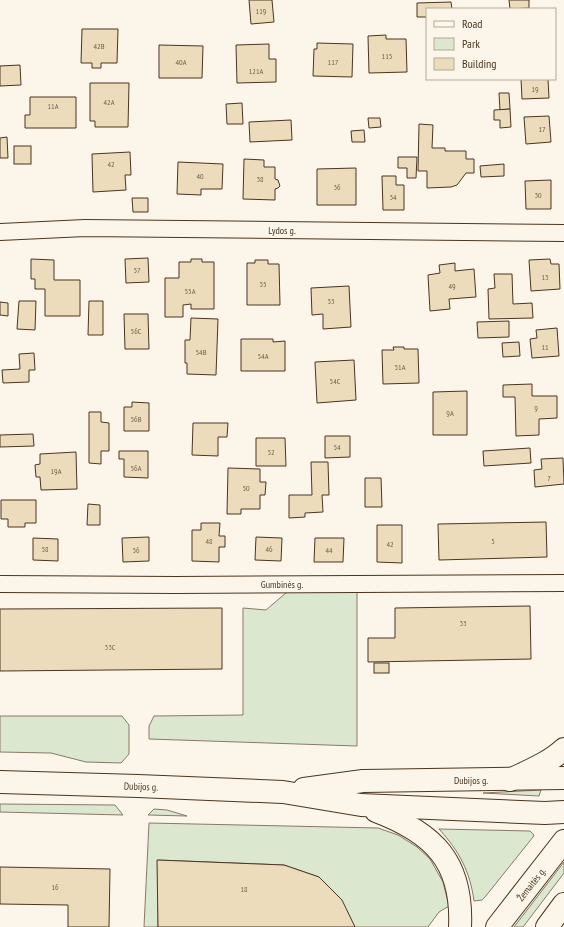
<svg xmlns="http://www.w3.org/2000/svg" width="564" height="927" font-family="'PT Sans Narrow',sans-serif">
<style>
.green{fill:#dce7d0;stroke:#887966}
.building{fill:#ecdcbc;stroke:#4a3520}
.lines{fill:none;stroke-linecap:round;stroke-linejoin:round}
.minor-casing{stroke:#4a3520;stroke-width:18}
.secondary-casing{stroke:#4a3520;stroke-width:24}
.primary-casing{stroke:#4a3520;stroke-width:24}
.minor{stroke:#fbf6e9;stroke-width:16}
.secondary{stroke:#fbf6e9;stroke-width:22}
.primary{stroke:#fbf6e9;stroke-width:22}
.labels{text-anchor:middle;stroke-width:3;stroke-linejoin:round;paint-order:stroke}
.number-label{font-size:8px;fill:#725f47}
.street-label{font-size:10px;fill:#4a3520;stroke:#fbf6e9}
</style>
<rect width="100%" height="100%" fill="#fbf6e9"/>
<g class="green">
<path d="M287,592H357V746L149,739V726L154,716L243,715V608L266,610Z"/>
<path d="M0,716H122L129,725V754L121,763L86,762L51,753L0,752Z"/>
<path d="M541,790L539,796L483,793Z"/>
<path d="M0,804L115,805L123,815L0,812Z"/>
<path d="M154,809L167,810L187,816L148,815Z"/>
<path d="M149,823L378,828L398,835L417,847L430,859L443,882L449,906L439,912L428,927H355L319,877L284,865L158,860V927H144Z"/>
<path d="M439,829L530,831L534,835L533,837L485,897L482,900L474,901C470,871 459,851 439,829Z"/>
<path d="M564,862V873L523,927H514Z"/>
</g>
<g class="building">
<path d="M249,0H272L274,22L251,24Z"/>
<path d="M509,0H529V8L510,9Z"/>
<path d="M451,2L452,9H427V17H417V3Z"/>
<path d="M82,29H118L117,63H101V68H92V63H81Z"/>
<path d="M386,35V39H406L407,72L369,73L368,36Z"/>
<path d="M317,43L353,44L352,77L313,76L314,49H317Z"/>
<path d="M269,44V59H276V82L237,83L236,45Z"/>
<path d="M159,45L203,46L202,78H159Z"/>
<path d="M20,65L21,85L0,86V66Z"/>
<path d="M521,79H548L549,98L522,99Z"/>
<path d="M90,83H129L128,127H95V121H90Z"/>
<path d="M499,93H509L510,109L500,110Z"/>
<path d="M30,97H76V128H25V115H30Z"/>
<path d="M242,103L243,124H227L226,104Z"/>
<path d="M510,109L511,127L500,128V120H494V110Z"/>
<path d="M549,116L551,142L526,144L524,117Z"/>
<path d="M368,118H380L381,127L369,128Z"/>
<path d="M291,120L292,140L250,142L249,122Z"/>
<path d="M419,124L433,125L432,148H445V151H466V159H474V173H466L457,185L451,187L427,188V171H418Z"/>
<path d="M364,130L365,142H352L351,131Z"/>
<path d="M7,137L8,158H0V138Z"/>
<rect x="14" y="146" width="17" height="18"/>
<path d="M130,152L131,175H125L126,190L93,192L92,154Z"/>
<path d="M398,157H417L416,178H407V168H398Z"/>
<path d="M244,159L264,160V167H275V179L278,180L280,186L278,188L275,189V200L243,199Z"/>
<path d="M178,162L223,164L222,189H201V195L177,194Z"/>
<path d="M504,164V176L481,177L480,166Z"/>
<path d="M356,168V205H317V169Z"/>
<path d="M382,176H396V185H404V210H383Z"/>
<path d="M551,180V209H526L525,181Z"/>
<path d="M132,198H148V212H133Z"/>
<path d="M148,258L149,282L126,283L125,259Z"/>
<path d="M31,259L54,260V280H80V316H45V289H35V279H31Z"/>
<path d="M191,259H202V262H214V309H191V304L183,305V317H165V278H179V262H191Z"/>
<path d="M550,259L551,264H559L560,289L531,291L529,260Z"/>
<path d="M255,260H268V264H279L280,305H247V263H255Z"/>
<path d="M455,263V271L474,269L476,297L449,299L450,309L430,311L428,275L440,273L439,265Z"/>
<path d="M494,274H512L513,304L532,303L533,318L489,319L488,289L495,288Z"/>
<path d="M349,286L351,327L323,329V314L312,315L311,288Z"/>
<path d="M19,301H36L35,330L17,329Z"/>
<path d="M89,301H103V335H88Z"/>
<path d="M0,302L8,303V316L0,315Z"/>
<path d="M124,314H148L149,349H125Z"/>
<path d="M191,318L218,319L216,375L187,374V363H185V340H190Z"/>
<path d="M509,321V337L478,338L477,322Z"/>
<path d="M557,328L559,356L532,358L530,339L537,338L536,330Z"/>
<path d="M241,339H273V342L285,341V371H241Z"/>
<path d="M519,342L520,356L503,357L502,343Z"/>
<path d="M393,347H404V349H418L419,383L383,384L382,350H394Z"/>
<path d="M34,353L35,370H29V382L3,383L2,370L20,369L19,354Z"/>
<path d="M354,360L356,400L317,403L315,362Z"/>
<path d="M532,384V396H557V418L539,419V435L516,436L515,397H503V385Z"/>
<path d="M467,391V435H433V392Z"/>
<path d="M132,402L149,403V431H124V407H132Z"/>
<path d="M89,412H101V422L109,423V451H101V464L89,463Z"/>
<path d="M193,423H228L227,437H218V456L192,455Z"/>
<path d="M33,434L34,446L0,447V435Z"/>
<path d="M325,436H350V457L325,458Z"/>
<path d="M256,438H285L286,466H256Z"/>
<path d="M530,448L531,463L484,466L483,451Z"/>
<path d="M119,451H148V478L124,477V459H119Z"/>
<path d="M76,452L77,489L41,490L40,477H36L35,465L40,464V454Z"/>
<path d="M563,458L564,484L535,487L534,470L542,469L541,459Z"/>
<path d="M311,462H328L329,495H322L323,512L305,513V517L289,518V495H312Z"/>
<path d="M228,468L260,469V482H266L265,495H260V509H241V514H227Z"/>
<path d="M365,478H381L382,507H365Z"/>
<path d="M1,500H36V523H25V527H8V519H1Z"/>
<path d="M88,504L100,505V525H87Z"/>
<path d="M546,522L547,557L439,560L438,524Z"/>
<path d="M201,523H220L219,536H225V547H219V562L192,561V530H201Z"/>
<path d="M377,525H402V563L377,562Z"/>
<path d="M149,537V561L123,562L122,538Z"/>
<path d="M256,537L282,538L281,561L255,560Z"/>
<path d="M33,538L58,539V561L33,560Z"/>
<path d="M315,538H344L343,562H314Z"/>
<path d="M530,606L531,659L368,662V638H395V608Z"/>
<path d="M222,608V669L0,671V609Z"/>
<rect x="374" y="663" width="15" height="10"/>
<path d="M157,860L284,865L319,877L342,900L355,927H158Z"/>
<path d="M0,867L110,869L109,927H68V905L0,904Z"/>
</g>
<g class="lines">
<defs>
<g id="minor">
<path d="M0,232L85,228L564,233"/>
<path d="M0,584L176,585L564,583"/>
</g>
<g id="secondary">
<path d="M0,782L138,786L283,792L361,805L545,813L564,812"/>
<path d="M304,789L363,781L564,778"/>
<path d="M376,811C434,833 463,862 460,927"/>
</g>
<g id="primary">
<path d="M510,780C528,771 549,763 564,749"/>
<path d="M497,927L564,841"/>
<path d="M547,927L564,904"/>
</g>
</defs>
<use href="#minor" class="minor-casing"/>
<use href="#secondary" class="secondary-casing"/>
<use href="#primary" class="primary-casing"/>
<use href="#minor" class="minor"/>
<use href="#secondary" class="secondary"/>
<use href="#primary" class="primary"/>
</g>
<g class="labels">
<g class="number-label">
<text x="261" y="14">119</text>
<text x="99" y="49">42B</text>
<text x="387" y="59">115</text>
<text x="181" y="65">40A</text>
<text x="333" y="65">117</text>
<text x="256" y="74">121A</text>
<text x="535" y="92">19</text>
<text x="109" y="105">42A</text>
<text x="53" y="109">11A</text>
<text x="542" y="132">17</text>
<text x="111" y="167">42</text>
<text x="200" y="179">40</text>
<text x="260" y="182">38</text>
<text x="337" y="190">36</text>
<text x="538" y="198">30</text>
<text x="393" y="200">34</text>
<text x="137" y="273">57</text>
<text x="545" y="280">13</text>
<text x="263" y="287">55</text>
<text x="452" y="289">49</text>
<text x="190" y="294">55A</text>
<text x="331" y="304">53</text>
<text x="136" y="334">56C</text>
<text x="545" y="350">11</text>
<text x="201" y="355">54B</text>
<text x="263" y="359">54A</text>
<text x="400" y="370">51A</text>
<text x="335" y="384">54C</text>
<text x="536" y="411">9</text>
<text x="450" y="416">9A</text>
<text x="136" y="422">56B</text>
<text x="337" y="450">54</text>
<text x="271" y="455">52</text>
<text x="136" y="471">56A</text>
<text x="56" y="474">19A</text>
<text x="549" y="481">7</text>
<text x="246" y="491">50</text>
<text x="209" y="544">48</text>
<text x="493" y="544">5</text>
<text x="390" y="547">42</text>
<text x="45" y="552">58</text>
<text x="269" y="552">46</text>
<text x="136" y="553">56</text>
<text x="329" y="553">44</text>
<text x="463" y="626">33</text>
<text x="110" y="650">33C</text>
<text x="55" y="890">16</text>
<text x="244" y="892">18</text>
</g>
<g class="street-label">
<text x="282" y="234">Lydos g.</text>
<text x="282" y="588">Gumbinės g.</text>
<text x="471" y="784">Dubijos g.</text>
<text transform="translate(141 786) rotate(2)" y="4">Dubijos g.</text>
<text transform="translate(531 884) rotate(-52)" y="4">Žemaitės g.</text>
</g>
</g>
<rect x="426" y="8" width="130" height="72" fill="#fbf6e9" stroke="#b4a999"/>
<rect x="434" y="21" width="20" height="6" fill="#fbf6e9" stroke="#b4a999"/>
<text x="462" y="28" font-size="12" fill="#4a3520">Road</text>
<rect x="434" y="38" width="20" height="12" fill="#dce7d0" stroke="#b4a999"/>
<text x="462" y="48" font-size="12" fill="#4a3520">Park</text>
<rect x="434" y="58" width="20" height="12" fill="#ecdcbc" stroke="#b4a999"/>
<text x="462" y="68" font-size="12" fill="#4a3520">Building</text>
</svg>
